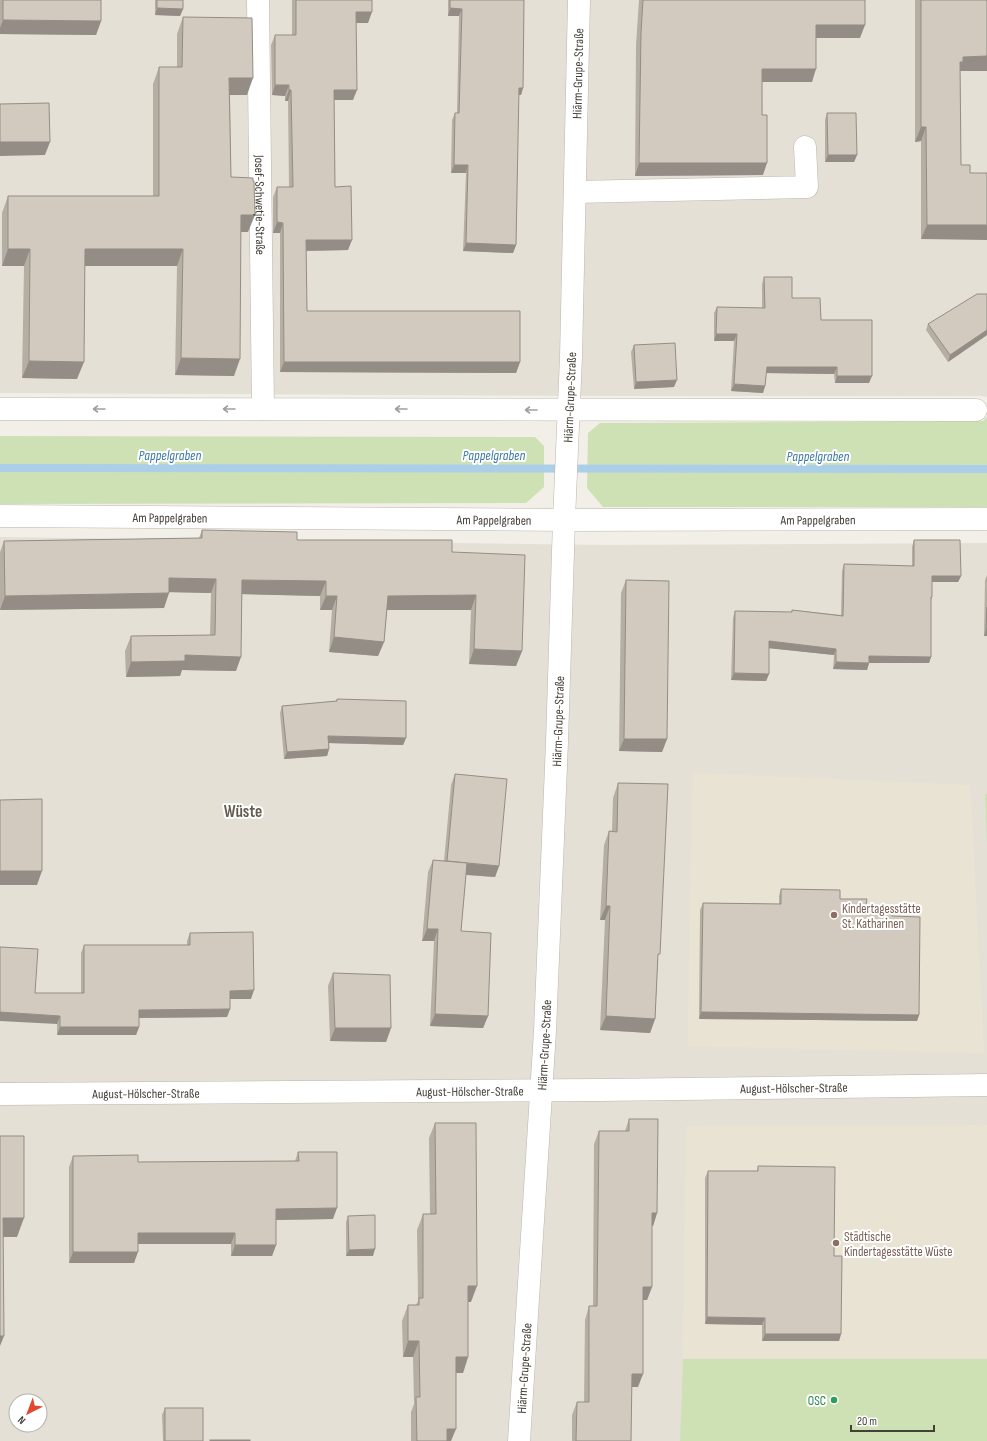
<svg xmlns="http://www.w3.org/2000/svg" width="987" height="1441" font-family="'Sofia Sans Condensed',sans-serif">
<style>
.residential{fill:#e5e0d6;fill-rule:evenodd}
.education{fill:#e9e3d3}
.green{fill:#cee1b5}
.lines{fill:none;stroke-linecap:round;stroke-linejoin:round}
.stream{stroke:#abcfe8;stroke-width:8}
.minor-casing{stroke:#bcb6ab;stroke-width:23}
.minor{stroke:#fff;stroke-width:22}
.wall{fill:#b5aea3}
.shaded-wall{fill:#938d85}
.building{fill:#d2cabe;stroke:#938d85}
.oneway{stroke:#a29f9b}
.education-dot{fill:#8d6e63;stroke:#fff;stroke-width:1.5}
.leisure-dot{fill:#2e9e5b;stroke:#fff;stroke-width:1.5}
.labels{text-anchor:middle;stroke-width:4;stroke-linejoin:round;paint-order:stroke}
.street-label{font-size:13px;fill:#443f37;stroke:#fff}
.education-label{font-size:13px;fill:#785e54;stroke:#fff;text-anchor:start}
.leisure-label{font-size:13px;fill:#27864d;stroke:#fff;text-anchor:end}
.water-label{font-size:14px;font-style:italic;fill:#3d79a3;stroke:#fff}
.district-label{font-size:17px;font-weight:bold;fill:#665d50;stroke:#fff}
</style>
<rect width="100%" height="100%" fill="#f2efe8"/>
<g class="residential">
<path d="M0,0H987V397L981,396H619L0,393Z"/>
<path d="M0,537L606,545L987,543V1441H0ZM16,1401H40V1425H16Z"/>
</g>
<g class="education">
<path d="M693,773L970,785L984,1053L688,1046Z"/>
<path d="M987,1125V1359H683L686,1126Z"/>
</g>
<g class="green">
<path d="M987,417V507H603L587,488L588,433L600,423L983,421Z"/>
<path d="M0,436L535,437L544,446V487L526,503L0,504Z"/>
<path d="M985,794H987V849Z"/>
<path d="M683,1359H987V1441H680Z"/>
</g>
<g class="lines">
<path class="stream" d="M0,468L987,469"/>
<defs>
<g id="minor">
<path id="s1" d="M258,0L263,409"/>
<path d="M575,192L807,187L805,147"/>
<path d="M0,409L976,410"/>
<path id="s2" d="M0,516L564,520L987,519"/>
<path id="s3" d="M0,1094L600,1090L987,1085"/>
<path id="s4" d="M519,1441L545,1031L557,742L564,520L571,357L579,0"/>
</g>
</defs>
<use href="#minor" class="minor-casing"/>
<use href="#minor" class="minor"/>
</g>
<g class="wall">
<path d="M0,0H101V21L96,35L0,34Z"/>
<path d="M155,0H183V9L180,16L155,15Z"/>
<path d="M292,0H372L368,23H356L353,100H334L335,187L348,250L306,251L307,311L520,362L516,373L280,372V233H273V197L277,187H289L288,101H285V96L272,95L271,45L275,35H292Z"/>
<path d="M448,0H524L523,88L521,95H518L516,245L513,253L463,251L466,173H451L452,120L455,113H457L459,16H448Z"/>
<path d="M639,0H865L860,38H816L812,82H762L763,175L635,176L636,45Z"/>
<path d="M915,0H987V71H960L961,165L970,173L921,239V141L915,142Z"/>
<path d="M183,17L247,95H230L231,177L248,232H241L234,376L175,375L177,266H85L77,379L22,378L24,266H2V213L8,196H153V84L159,67H177V34Z"/>
<path d="M827,113L857,155L854,162H825V120Z"/>
<path d="M764,277L792,298L821,320L869,383H835L834,374L766,373L765,386L763,393L731,391L734,341H714V313L717,307L762,308V284Z"/>
<path d="M987,294V335L948,362L926,330L928,324Z"/>
<path d="M634,345L674,387L634,389L631,352Z"/>
<path d="M202,530L297,540L452,552L522,651L516,666L469,664L471,610H387L384,642L378,656L329,652L332,610H320V596L242,594L236,671L182,670L180,676L126,677L125,651L131,636L210,635L211,593L169,592L164,608L0,610V552L4,541L199,538Z"/>
<path d="M914,540L961,576L958,582H932V597L931,601V657L929,663H869L867,670L833,669L834,655L769,648V674L766,681L731,680L733,618L735,611L791,612L792,610L841,615L842,571L844,564L912,566V547Z"/>
<path d="M987,575V636H984L985,580Z"/>
<path d="M626,580L667,739L662,752L619,751L621,593Z"/>
<path d="M337,699L406,738L403,745L329,743V749L327,756L284,759L280,713L282,706L336,701Z"/>
<path d="M455,774L499,866L495,877L466,875L461,931L488,1016L483,1028L430,1026L434,941H422L428,872L433,860L444,861L451,785Z"/>
<path d="M618,783L658,960L655,1019L650,1033L600,1030L605,920H600L604,845L609,831H612L613,798Z"/>
<path d="M781,889L840,899L866,905L892,916L919,1015L917,1021L699,1019L700,910L703,903L779,904V896Z"/>
<path d="M190,933L251,999H230V1009L227,1017L139,1018V1027L136,1035H57V1024L35,993H81V953L84,945H187V941Z"/>
<path d="M333,973L391,1028L386,1042L330,1041L328,986Z"/>
<path d="M629,1119L657,1213L653,1226H652V1287L647,1300H643L638,1387H631V1441H572V1415L577,1402H584L585,1320L589,1306H593L594,1144L599,1131H625Z"/>
<path d="M435,1123L471,1302H468V1357L463,1373H456L451,1441H411V1412L414,1404L413,1357H403L402,1321L408,1305H416L418,1301L417,1230L423,1214H430L429,1138Z"/>
<path d="M298,1152L333,1219L276,1220V1245L272,1256H231V1244H138L134,1263H69V1167L73,1156L138,1162L295,1161Z"/>
<path d="M758,1166L834,1256L841,1334L839,1341H762V1325L705,1324V1178L708,1171H757Z"/>
<path d="M348,1216L373,1256H346V1222Z"/>
<path d="M165,1408L203,1441H163L162,1415Z"/>
</g>
<g class="shaded-wall">
<path d="M157,8L183,9L180,16L155,15Z"/>
<path d="M450,8L462,9L459,16H448Z"/>
<path d="M356,12H372L368,23H352Z"/>
<path d="M3,20L101,21L96,35L0,34V28Z"/>
<path d="M816,25H865L860,38H812Z"/>
<path d="M987,56V71H959L960,62L963,57Z"/>
<path d="M762,69H816L812,82H758Z"/>
<path d="M229,78H253L247,95H223Z"/>
<path d="M275,85H289L285,96L272,95Z"/>
<path d="M519,88H523L521,95H516Z"/>
<path d="M289,90H291L288,101H285Z"/>
<path d="M334,90H357L353,100H330Z"/>
<path d="M921,127H926L921,141L915,142Z"/>
<path d="M0,142H50L45,155L0,156Z"/>
<path d="M828,155H857L854,162H825Z"/>
<path d="M639,163H767L763,175L635,176Z"/>
<path d="M454,165H468L466,173H451Z"/>
<path d="M241,215H255L248,232H235Z"/>
<path d="M277,222L283,223L280,233H273Z"/>
<path d="M927,225H987V240L921,239Z"/>
<path d="M306,240H352L348,250L302,251Z"/>
<path d="M466,243L516,245L513,253L463,251Z"/>
<path d="M8,249H30L24,266H2Z"/>
<path d="M85,249H183L177,266H79Z"/>
<path d="M987,330V335L948,362L950,355Z"/>
<path d="M716,334H737L734,341H714Z"/>
<path d="M181,358L240,359L234,376L175,375Z"/>
<path d="M29,361L84,362L77,379L22,378Z"/>
<path d="M284,362H520L516,373L280,372Z"/>
<path d="M767,367H837L834,374L764,373Z"/>
<path d="M837,376H872L869,383H835Z"/>
<path d="M677,380L674,387L634,389L636,382Z"/>
<path d="M734,384L765,386L763,393L731,391Z"/>
<path d="M932,576H961L958,582H930Z"/>
<path d="M169,578L216,579L211,593L164,592Z"/>
<path d="M242,580L326,581L320,596L237,594Z"/>
<path d="M169,593L164,608L0,610L5,596Z"/>
<path d="M476,595L471,610H383L388,596Z"/>
<path d="M326,596H337L332,610H320Z"/>
<path d="M986,629H987V636H984Z"/>
<path d="M334,637L384,642L378,656L329,652Z"/>
<path d="M769,641L836,649L834,655L767,648Z"/>
<path d="M474,649L522,651L516,666L469,664Z"/>
<path d="M185,655L241,657L236,671L182,670L180,676L126,677L131,662Z"/>
<path d="M869,656L931,657L929,663H867Z"/>
<path d="M836,662L869,663L867,670L833,669Z"/>
<path d="M734,673L769,674L766,681L731,680Z"/>
<path d="M328,736L406,738L403,745L326,743Z"/>
<path d="M624,739H667L662,752L619,751Z"/>
<path d="M329,749L327,756L284,759L287,752Z"/>
<path d="M447,862L499,866L495,877L443,873Z"/>
<path d="M0,871H42L37,885H0Z"/>
<path d="M606,906H610L605,920H600Z"/>
<path d="M427,929H438L434,941H422Z"/>
<path d="M254,990L251,999H227L230,991Z"/>
<path d="M230,1009L227,1017L136,1018L139,1010Z"/>
<path d="M0,1012L60,1016L57,1024L0,1021Z"/>
<path d="M701,1012L919,1015L917,1021L699,1019Z"/>
<path d="M435,1014L488,1016L483,1028L430,1026Z"/>
<path d="M606,1016L655,1019L650,1033L600,1030Z"/>
<path d="M60,1027H139L136,1035H57Z"/>
<path d="M335,1028H391L386,1042L330,1041Z"/>
<path d="M337,1208L333,1219L272,1220L276,1209Z"/>
<path d="M652,1213H657L653,1226H647Z"/>
<path d="M3,1218H24L17,1237H0Z"/>
<path d="M138,1233H235L231,1244H134Z"/>
<path d="M235,1245H276L272,1256H231Z"/>
<path d="M375,1249L373,1256H346L349,1250Z"/>
<path d="M73,1252H138L134,1263H69Z"/>
<path d="M468,1286H477L471,1302H462Z"/>
<path d="M643,1287H652L647,1300H639Z"/>
<path d="M707,1317L765,1318L762,1325L705,1324Z"/>
<path d="M765,1334H841L839,1341H762Z"/>
<path d="M0,1336H4L0,1346Z"/>
<path d="M408,1341H419L413,1357H403Z"/>
<path d="M456,1357H468L463,1373H450Z"/>
<path d="M632,1374H643L638,1387H627Z"/>
<path d="M447,1429H456L451,1441H443Z"/>
</g>
<g class="building">
<path d="M3,0H101V21L3,20Z"/>
<path d="M157,0H183V9L157,8Z"/>
<path d="M296,0H372V12H356L357,90H334L335,187L351,186L352,240H306L307,311H520V362H284L283,223L277,222V187H293L291,90H289V85H275V35H296Z"/>
<path d="M450,0H524L523,88H519L516,245L466,243L468,165H454L455,113H459L462,9L450,8Z"/>
<path d="M643,0H865V25H816V69H762V115H767V163H639L641,33Z"/>
<path d="M921,0H987V56L963,57V62H960L961,165H970V173H987V225H927L926,127H921Z"/>
<path d="M183,17L252,18L253,78H229L231,177L253,178V181H254L255,215H241L240,359L181,358L183,249H85L84,362L29,361L30,249H8V196H159V67H182Z"/>
<path d="M49,103L50,142H0V104Z"/>
<path d="M827,113H856L857,155H828Z"/>
<path d="M764,277H792V298H820L821,320H872V376H837V367H767L765,386L734,384L737,334H716L717,307L765,308Z"/>
<path d="M977,294H987V330L950,355L928,324Z"/>
<path d="M675,343L677,380L636,382L634,345Z"/>
<path d="M202,530L297,532V540H452V552L525,555L522,651L474,649L476,595L388,596L384,642L334,637L337,596H326V581L242,580L241,657L185,655V661L131,662V636L215,635L216,579L169,578V593L5,596L4,541L202,538Z"/>
<path d="M914,540H960L961,576H932V597H931V657L869,656V663L836,662V649L769,641V674L734,673L735,611L792,612V610L843,616L844,564L914,566Z"/>
<path d="M626,580L669,581L667,739H624Z"/>
<path d="M987,607V629H986Z"/>
<path d="M337,699L406,701V738L328,736L329,749L287,752L282,706L337,701Z"/>
<path d="M455,774L507,779L499,866L447,861Z"/>
<path d="M618,783L668,784L660,954H658L655,1019L606,1016L610,906H606L609,831L617,832Z"/>
<path d="M42,799V871H0V800Z"/>
<path d="M433,860L467,863L461,931L491,933L488,1016L435,1014L438,929H427Z"/>
<path d="M781,889L840,890V899H867L866,905L892,906V916L920,917L919,1015L701,1012L703,903L781,904Z"/>
<path d="M253,932L254,990L230,991V1009L139,1010V1027H60V1016L0,1012V947L38,949L35,993H84V945H190V933Z"/>
<path d="M333,973L390,975L391,1028H335Z"/>
<path d="M629,1119H658L657,1213H652V1287H643V1374H632L631,1441H576L577,1402H589V1306H597L599,1131H629Z"/>
<path d="M435,1123H476L477,1286H468V1357H456V1429H447V1441H417L416,1397H420L419,1341H408V1305H419V1298H423V1214H436Z"/>
<path d="M0,1136H24V1218H3L4,1336H0Z"/>
<path d="M298,1152H337V1208L276,1209V1245H235V1233H138V1252H73V1156L138,1155V1162L299,1161Z"/>
<path d="M758,1166L835,1167L834,1256H842L841,1334H765V1318L707,1317L708,1171H758Z"/>
<path d="M375,1215V1249L349,1250L348,1216Z"/>
<rect x="165" y="1408" width="38" height="33"/>
<rect x="210" y="1440" width="40" height="1"/>
</g>
<defs><path id="oneway-shaft" d="M-6 0H5M1.5-3L5.5 0L1.5 3" fill="none" stroke-width="1.6" stroke-linecap="round" stroke-linejoin="round"/></defs>
<g class="oneway">
<use href="#oneway-shaft" transform="translate(99 409) rotate(-180)"/>
<use href="#oneway-shaft" transform="translate(229 409) rotate(-180)"/>
<use href="#oneway-shaft" transform="translate(401 409) rotate(-180)"/>
<use href="#oneway-shaft" transform="translate(531 410) rotate(-180)"/>
</g>
<g class="education-dot">
<circle cx="834" cy="915" r="4"/>
<circle cx="836" cy="1243" r="4"/>
</g>
<circle class="leisure-dot" cx="834" cy="1400" r="4"/>
<g class="labels">
<g class="street-label">
<text dy="5" stroke="none"><textPath href="#s4" startOffset="1369">Hiärm-Grupe-Straße</textPath></text>
<text dy="5" stroke="none"><textPath href="#s1" startOffset="205">Josef-Schwetje-Straße</textPath></text>
<text dy="5" stroke="none"><textPath href="#s4" startOffset="1045">Hiärm-Grupe-Straße</textPath></text>
<text dy="5" stroke="none"><textPath href="#s2" startOffset="170">Am Pappelgraben</textPath></text>
<text dy="5" stroke="none"><textPath href="#s2" startOffset="818">Am Pappelgraben</textPath></text>
<text dy="5" stroke="none"><textPath href="#s2" startOffset="494">Am Pappelgraben</textPath></text>
<text dy="5" stroke="none"><textPath href="#s4" startOffset="721">Hiärm-Grupe-Straße</textPath></text>
<text dy="5" stroke="none"><textPath href="#s4" startOffset="397">Hiärm-Grupe-Straße</textPath></text>
<text dy="5" stroke="none"><textPath href="#s3" startOffset="794">August-Hölscher-Straße</textPath></text>
<text dy="5" stroke="none"><textPath href="#s3" startOffset="470">August-Hölscher-Straße</textPath></text>
<text dy="5" stroke="none"><textPath href="#s3" startOffset="146">August-Hölscher-Straße</textPath></text>
<text dy="5" stroke="none"><textPath href="#s4" startOffset="73">Hiärm-Grupe-Straße</textPath></text>
</g>
<g class="education-label">
<text x="842" y="913">Kindertagesstätte<tspan x="842" dy="15">St. Katharinen</tspan></text>
<text x="844" y="1241">Städtische<tspan x="844" dy="15">Kindertagesstätte Wüste</tspan></text>
</g>
<g class="leisure-label">
<text x="826" y="1405">OSC</text>
</g>
<g class="water-label">
<text x="170" y="460">Pappelgraben</text>
<text x="494" y="460">Pappelgraben</text>
<text x="818" y="461">Pappelgraben</text>
</g>
<g class="district-label">
<text x="243" y="817">Wüste</text>
</g>
</g>
<g transform="translate(28 1413) rotate(222)"><circle r="19" fill="#ffffff" stroke="#b4b2af"/>
<path d="M0-3L7 15L0 10L-7 15Z" fill="#e1482f"/>
<text y="-6" font-size="11" font-weight="bold" text-anchor="middle" fill="#443f37">N</text>
</g>
<path d="M851 1425v6h83v-6" fill="none" stroke="#443f37" stroke-width="2"/>
<text x="857" y="1425" font-size="12" fill="#443f37" stroke="#ffffff" stroke-width="3" paint-order="stroke">20 m</text>
</svg>
